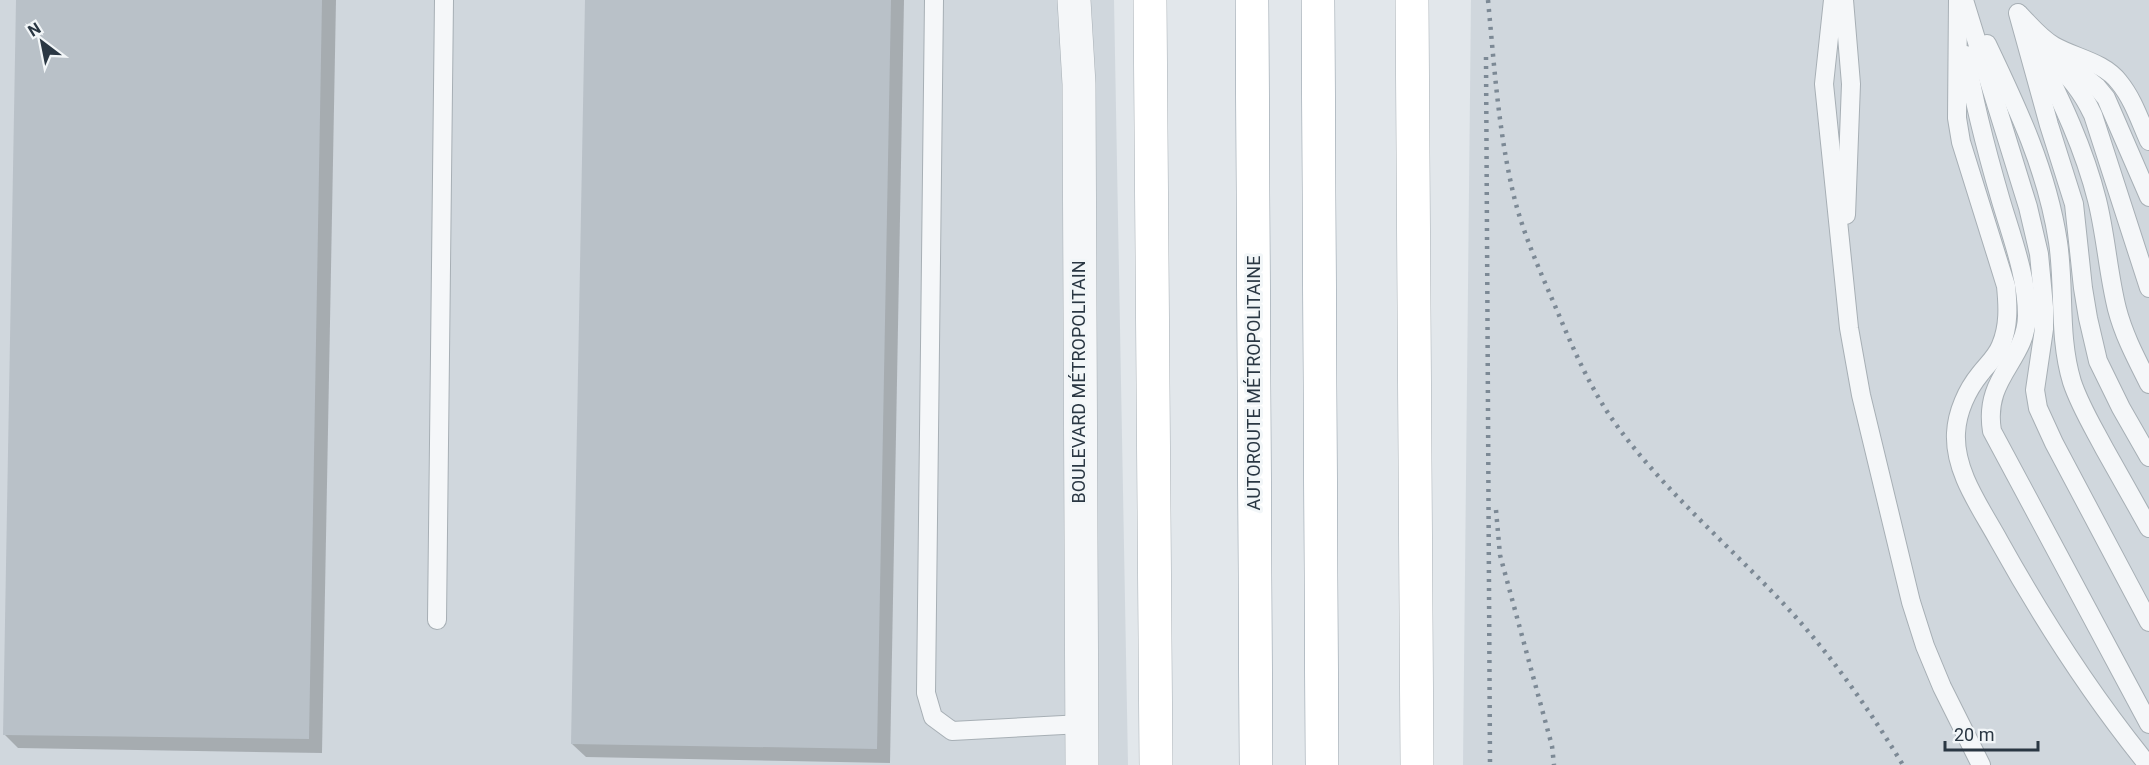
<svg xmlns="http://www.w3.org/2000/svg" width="2149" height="765" font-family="Roboto,sans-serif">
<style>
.built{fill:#d0d7dd}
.shadow{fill:#0003}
.building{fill:#b9c1c8}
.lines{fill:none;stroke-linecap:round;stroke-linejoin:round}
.lane-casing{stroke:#a7afb5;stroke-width:20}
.street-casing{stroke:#a7afb5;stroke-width:34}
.secondary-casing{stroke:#a7afb5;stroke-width:34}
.highway-casing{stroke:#8a97a2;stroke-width:34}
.lane{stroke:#f5f7f9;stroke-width:18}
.street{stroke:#f5f7f9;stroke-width:33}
.secondary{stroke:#fff;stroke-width:33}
.highway{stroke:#fff;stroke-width:33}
.rail{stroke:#7c8995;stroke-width:4.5;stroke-dasharray:3 6;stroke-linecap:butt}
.labels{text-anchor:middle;stroke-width:6;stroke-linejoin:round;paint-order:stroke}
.street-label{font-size:18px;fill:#2a3743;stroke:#f2f6f8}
</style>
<rect width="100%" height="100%" fill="#e2e7eb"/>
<g class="built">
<path d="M0,0H1114L1128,765H0Z"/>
<path d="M1471,0H2149V765H1463Z"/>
</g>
<g class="shadow">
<path d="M18,0H336L322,753L18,748L4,734Z"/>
<path d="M586,0H904L890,763L586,757L572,744Z"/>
</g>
<g class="building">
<path d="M16,0H322L309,739L3,735Z"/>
<path d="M585,0H891L877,749L571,744Z"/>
</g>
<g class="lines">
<defs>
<g id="lane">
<path d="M934,0L926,693L933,717L952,731L1082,724"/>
<path d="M1833,0L1824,84L1849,328L1861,395L1911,602L1925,646L1942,687L1981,765"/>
<path d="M1844,0L1851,84L1846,215"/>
<path d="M1958,0L1957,118L1961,142L2006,286C2008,306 2009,326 2001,345C1997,356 1987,365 1980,374C1967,390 1957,412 1956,433C1954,472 1981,508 1999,541C2043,620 2091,695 2148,765"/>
<path d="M1964,0L2028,207L2039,254L2044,307V329L2035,390L2038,408L2054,443L2149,622"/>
<path d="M2018,13L2049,125L2074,204L2083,288L2088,318L2098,361L2121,408L2149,457"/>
<path d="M2019,14C2030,25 2040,38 2054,46C2075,58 2104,62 2119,82C2133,99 2140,121 2149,141"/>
<path d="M1987,44C2018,109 2047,170 2058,242C2065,288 2058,336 2072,382C2080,406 2093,427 2104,448C2119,475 2134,501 2149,528"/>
<path d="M2040,47C2063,72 2078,83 2093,115L2149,288"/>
<path d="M2037,52C2061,100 2084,148 2097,200C2106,236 2108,273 2117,309C2124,336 2137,360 2149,384"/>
<path d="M1966,55C1974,105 1987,153 2001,201C2012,238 2027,277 2027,316C2026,361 1983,377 1992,431L2149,724"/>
<path d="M2070,65L2097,87L2106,98L2149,197"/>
<path d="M437,620L444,0"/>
</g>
<path id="street" d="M1074,0L1079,84L1082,765"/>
<g id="secondary">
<path d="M1150,0L1156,765"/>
<path d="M1412,0L1417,765"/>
</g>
<g id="highway">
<path d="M1252,0L1256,765"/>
<path d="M1318,0L1322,765"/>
</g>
</defs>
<use href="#lane" class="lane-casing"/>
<use href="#street" class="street-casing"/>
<use href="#secondary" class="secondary-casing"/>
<use href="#highway" class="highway-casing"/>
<use href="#lane" class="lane"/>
<use href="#street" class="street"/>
<use href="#secondary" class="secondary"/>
<use href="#highway" class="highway"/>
<g class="rail">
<path d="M1488,0C1494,63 1498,126 1512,188C1522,234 1543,277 1561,320C1575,353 1590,386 1610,416C1657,484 1722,539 1779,599C1827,649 1867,706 1903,765"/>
<path d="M1486,57L1490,765"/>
<path d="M1496,510L1500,555L1552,746L1554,765"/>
</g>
</g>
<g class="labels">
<g class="street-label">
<text transform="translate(1079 382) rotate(-90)" y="6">BOULEVARD MÉTROPOLITAIN</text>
<text transform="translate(1254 383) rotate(-90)" y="6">AUTOROUTE MÉTROPOLITAINE</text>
</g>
</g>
<g transform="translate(42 42) rotate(328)" stroke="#f2f6f8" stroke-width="4.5" paint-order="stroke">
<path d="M0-4.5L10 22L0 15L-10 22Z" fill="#2a3743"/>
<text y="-9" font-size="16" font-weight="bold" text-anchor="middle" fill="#2a3743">N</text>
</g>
<path d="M1945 741v9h93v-9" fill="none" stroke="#2a3743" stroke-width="3"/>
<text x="1954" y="741" font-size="18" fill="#2a3743" stroke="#f2f6f8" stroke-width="4.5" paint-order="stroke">20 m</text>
</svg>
